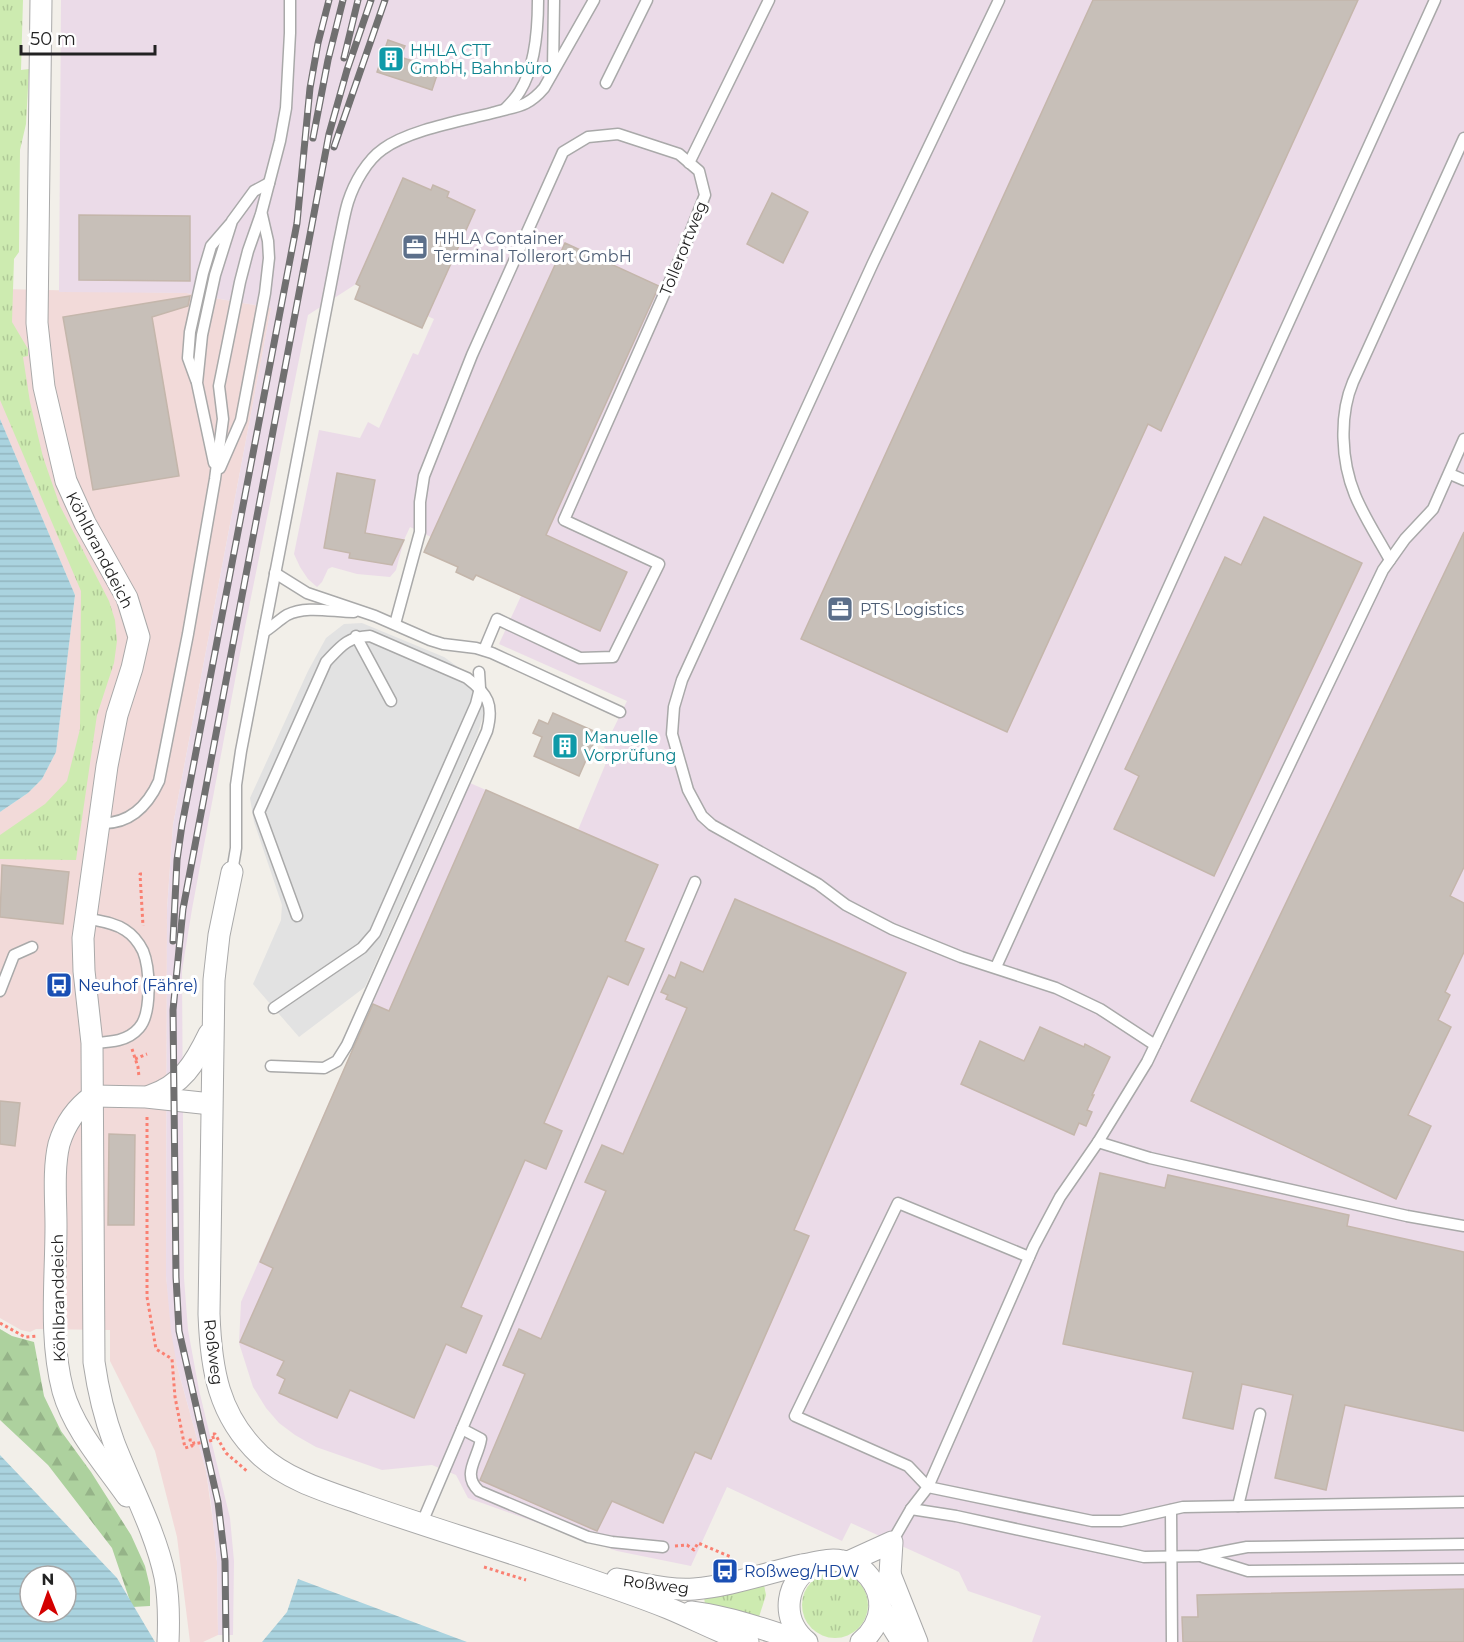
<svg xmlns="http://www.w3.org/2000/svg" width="1464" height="1642" font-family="Montserrat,sans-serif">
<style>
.commercial{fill:#f2dad9}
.industrial{fill:#ebdbe8}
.grass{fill:url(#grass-tufts)}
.forest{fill:url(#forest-firs)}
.parking{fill:#e2e2e2}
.water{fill:url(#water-rules);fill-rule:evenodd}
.building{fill:#c7bfb8;stroke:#c4b6ab;stroke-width:1.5}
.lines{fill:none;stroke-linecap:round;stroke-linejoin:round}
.service-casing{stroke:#a9a9a9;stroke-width:13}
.minor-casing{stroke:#a9a9a9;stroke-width:23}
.path{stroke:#fa8072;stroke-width:3;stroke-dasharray:3 3;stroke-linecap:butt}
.service{stroke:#fff;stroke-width:10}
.minor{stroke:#fff;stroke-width:21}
.rail-casing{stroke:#707070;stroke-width:7}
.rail{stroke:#fff;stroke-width:4.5;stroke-dasharray:14;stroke-linecap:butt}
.labels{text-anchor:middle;stroke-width:6;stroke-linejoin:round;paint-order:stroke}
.culture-label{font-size:16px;fill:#0d838f;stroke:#fff;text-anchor:start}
.service-label{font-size:16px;fill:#4e5e75;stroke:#fff;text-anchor:start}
.street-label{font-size:16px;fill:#222;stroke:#fff}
.transit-label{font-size:16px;fill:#164399;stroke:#fff;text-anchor:start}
</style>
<defs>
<pattern id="grass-tufts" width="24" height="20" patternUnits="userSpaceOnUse" patternTransform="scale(1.5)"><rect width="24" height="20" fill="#cdebb0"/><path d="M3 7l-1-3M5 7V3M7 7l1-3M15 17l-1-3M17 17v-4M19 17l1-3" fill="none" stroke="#b0c997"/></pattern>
<pattern id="forest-firs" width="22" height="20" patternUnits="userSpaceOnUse" patternTransform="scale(1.5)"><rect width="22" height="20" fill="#add19e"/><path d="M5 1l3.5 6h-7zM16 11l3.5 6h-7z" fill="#95b388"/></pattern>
<pattern id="water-rules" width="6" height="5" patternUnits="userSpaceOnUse" patternTransform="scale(1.5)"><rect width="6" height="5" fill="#aad3df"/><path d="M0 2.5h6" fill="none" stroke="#92b5bf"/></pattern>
</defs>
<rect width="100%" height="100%" fill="#f2efe9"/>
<path class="commercial" d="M0,289L186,293L271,308L173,825L167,909L166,1276L177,1366L206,1471L213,1522L217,1562L218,1635L203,1642H190L177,1537L155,1451L110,1361V1330L36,1329L30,1332L21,1330L0,1318V812L28,793L42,779L56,752L75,595L0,419Z"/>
<path class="industrial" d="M61,0H1464V1642H1032L1041,1616L968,1591L959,1572L851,1523L842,1541L727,1487L691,1566L617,1551L468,1498L456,1475L432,1465L382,1470L316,1447L295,1435L279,1423L266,1408L253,1387L239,1343L241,1302L470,783L578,830L611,751L604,748L627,701L499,644L521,596L476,575L473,580L456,572L458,567L424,552L431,537L410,527L404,540L396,570L390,577L357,574L332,567L328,569L322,582L317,587L308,579L300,567L294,554L319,430L360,438L368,422L379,428L413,353L418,355L434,319L356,284L308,315L245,627L192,909L182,971L184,1278L188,1330L199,1390L230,1518L234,1561L233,1635H218L217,1562L211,1503L206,1471L177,1366L171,1331L166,1276L167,909L173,825L271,308L186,293L59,292Z"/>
<g class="grass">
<path d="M0,0H23L21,70L29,69L26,124L20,150L19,252L14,259L12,322L28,349V356L23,357L30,402L43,457L60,506L109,601L115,620L117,641L114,663L97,715L76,860L0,859V835L45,804L67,781L80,729L81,591L0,400Z"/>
<circle cx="835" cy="1605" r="33"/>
<path d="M763,1580L766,1595L758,1620L705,1604L704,1597Z"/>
</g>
<path class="forest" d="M0,1329L12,1336L34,1342L44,1396L61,1431L91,1472L131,1535L145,1566L150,1587V1606L132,1607L112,1548L48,1465L0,1420Z"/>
<path class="parking" d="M362,623L444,657L473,678L483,697V716L477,736L365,987L299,1037L253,984L281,920L282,905L254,822L250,798L308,671L326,638L344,624Z"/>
<g class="water">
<path d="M0,419L75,595L56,752L42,779L28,793L0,812Z"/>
<path d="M0,1455L117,1578L155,1642H0ZM30,1576H66V1612H30Z"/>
<path d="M298,1579L467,1642H262L287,1612Z"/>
</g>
<g class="building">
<path d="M1093,0H1358L1161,431L1148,424L1007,732L801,639Z"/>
<path d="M388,40L405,46L400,57L439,69L432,90L377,72Z"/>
<path d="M403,178L431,190L433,185L449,192L447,197L475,210L422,328L355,299L360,286L356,284Z"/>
<path d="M772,193L808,212L783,263L747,244Z"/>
<path d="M79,215L190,216V281L79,280Z"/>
<path d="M565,243L659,286L546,535L627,572L600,631L476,575L473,580L456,572L458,567L424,552Z"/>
<path d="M190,296L188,306L152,317L179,476L93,490L63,317Z"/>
<path d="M337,473L375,480L365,533L404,540L392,565L349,558L350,553L324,548Z"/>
<path d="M1264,517L1362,563L1214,876L1114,829L1139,776L1125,769L1225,557L1241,565Z"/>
<path d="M1464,532V867L1450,896L1464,903V952L1445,992L1450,995L1438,1020L1451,1027L1408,1115L1431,1126L1396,1199L1191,1101Z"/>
<path d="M553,713L598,733L579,776L534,756L542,737L533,733L539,720L548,724Z"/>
<path d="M486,790L658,865L625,941L644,949L628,985L608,976L544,1123L562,1131L546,1169L525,1160L461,1307L482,1316L466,1353L446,1344L414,1418L350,1390L337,1418L279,1393L285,1379L277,1375L284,1361L240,1342L273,1268L260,1262L352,1051L373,1004L389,1011Z"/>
<path d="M2,865L69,872L63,924L0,917Z"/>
<path d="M735,899L906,973L794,1230L809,1236L711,1459L695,1452L663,1523L612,1501L597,1531L480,1480L525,1374L503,1365L519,1329L541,1339L606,1191L585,1182L602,1145L623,1154L687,1008L666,999L668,995L661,992L669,975L675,978L681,962L703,972Z"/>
<path d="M1040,1027L1084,1047L1085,1044L1110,1057L1092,1095H1094L1087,1110L1092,1112L1086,1126L1079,1123L1074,1135L961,1084L980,1041L1024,1061Z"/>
<path d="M0,1101L20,1103L15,1146L0,1144Z"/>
<path d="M109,1134L135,1135L134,1225H108Z"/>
<path d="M1100,1173L1165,1188L1168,1175L1349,1215L1347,1226L1464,1252V1431L1345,1405L1326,1490L1275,1478L1293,1395L1242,1384L1233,1429L1183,1418L1193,1372L1063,1344Z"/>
<path d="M1464,1589V1642H1183L1182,1617H1198L1197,1595Z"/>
</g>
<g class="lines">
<defs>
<g id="service">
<path d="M999,0L873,263L682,680L674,707L672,734L688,790L702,816L712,825L818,884L846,905L892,929L961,957L1056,988L1100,1009L1155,1045"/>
<path d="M553,71L554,0"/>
<path d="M606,83L647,0"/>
<path d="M505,109C510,104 516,98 520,91C535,67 538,28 538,0"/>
<path d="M689,163L769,0"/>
<path d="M196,380L188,358L190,332L203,273L211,246L230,224"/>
<path d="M214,463L197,383L202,335L215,275L232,221L254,191L269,183"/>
<path d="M220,468L241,420L265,293L269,258L268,241L262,215"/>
<path d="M1450,474L1464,480"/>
<path d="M1390,560C1378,538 1364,517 1355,495C1341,461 1339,415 1353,382L1464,138"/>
<path d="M275,573L307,593L375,616L430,640L443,644L476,648L492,653L620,712"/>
<path d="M395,624L420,532V502L424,476L472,355L563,152L588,137L618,134L679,154L699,171L705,195L681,256L564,520L659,564L613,657L580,658L497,619L484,650"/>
<path d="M264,632C272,627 279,620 287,615C306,605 333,612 354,612"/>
<path d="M356,636L391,701"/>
<path d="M99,823C128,825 147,807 159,781L188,634L215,479L223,419L219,386L240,282L248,251L261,214L280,141L286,108L290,33V0"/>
<path d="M232,872L236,848V785L241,751L339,242C342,229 344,215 348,202C354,183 367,160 383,149C409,130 461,121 492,113C516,106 527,108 544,88L594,0"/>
<path d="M85,918C98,921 113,922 125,930C133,935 139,943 143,951C150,968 152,1014 139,1028C127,1042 109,1042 92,1043"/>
<path d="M996,967L1435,0"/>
<path d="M0,991L14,955L32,947"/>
<path d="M274,1008L362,948L375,933L476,704L480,688L479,672"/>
<path d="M271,1066L324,1068L337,1061L347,1045L487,731C494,705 488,694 467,678L370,636C347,637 341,646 326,662L259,812L297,916"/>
<path d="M1098,1142L1150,1158L1407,1216L1464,1226"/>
<path d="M1029,1257L898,1203L795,1416L908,1466L928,1487L1092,1521H1121L1183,1507L1464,1502"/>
<path d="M462,1429L481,1439C478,1459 461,1474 479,1491L588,1537L612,1542L663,1547"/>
<path d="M1238,1506L1260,1414"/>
<path d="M911,1509L956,1516L1144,1557L1200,1556L1247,1547L1464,1544"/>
<path d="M1171,1510L1172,1642"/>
<path d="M421,1525L695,882"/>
<path d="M892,1542L911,1509L928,1487L1034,1246L1060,1197L1098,1142L1147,1062L1383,570L1405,539L1433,509L1464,439"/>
<path d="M1203,1557L1248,1571L1464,1569"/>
</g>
<g id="minor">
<path d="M41,0L37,323L44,387L66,481L85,523L127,598L139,637L132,668L117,715L107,766L83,938L84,971L92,1043L94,1362C98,1390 104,1416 114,1443C131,1487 155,1530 165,1577C169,1599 169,1620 168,1642"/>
<path d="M232,872L219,935L214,980L209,1314C211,1369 218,1415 260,1455C287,1480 328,1492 362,1504C428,1527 495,1547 561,1570C597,1582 633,1594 668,1608C695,1619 720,1633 748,1642"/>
<path d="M93,1096C76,1108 65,1124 59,1144C53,1169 56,1200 56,1226C56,1280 49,1338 63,1391C74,1430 104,1463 127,1496"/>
<path d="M93,1096L146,1097L211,1104"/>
<path d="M150,1096C182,1085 195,1063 209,1034"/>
<path d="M848,1562L892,1542L890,1574L880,1603"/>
<path d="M890,1574L917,1642"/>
<path d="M617,1579C642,1583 668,1591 694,1589C730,1586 766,1573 802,1565C815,1563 829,1558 842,1561C864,1564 880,1585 880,1607C879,1621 872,1633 861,1642"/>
<path d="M880,1607L902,1642"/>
<path d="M691,1612C729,1617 765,1629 802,1642"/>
<path d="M807,1642C779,1619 785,1579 817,1563"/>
</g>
</defs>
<use href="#service" class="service-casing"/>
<use href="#minor" class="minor-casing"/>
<g class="path">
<path d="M142,874H140L143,926"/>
<path d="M132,1049L138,1067L139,1077"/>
<path d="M135,1059L147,1054"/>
<path d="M147,1117V1297L156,1349L172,1359L175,1397L185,1448L192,1446L190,1440H193L194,1444L214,1440L212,1434H215L226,1453L248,1472"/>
<path d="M0,1323L25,1337L37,1336"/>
<path d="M675,1546L687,1545L694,1550L698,1543L731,1557L732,1564"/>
<path d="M484,1567L526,1580"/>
</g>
<use href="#service" class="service"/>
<use href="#minor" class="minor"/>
<defs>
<g id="rail">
<path d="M344,58L358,0"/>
<path d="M313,138L328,60L343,0"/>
<path d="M334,147L385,0"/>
<path d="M173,941L177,860L182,825L297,223L310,88L318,43L329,0"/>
<path d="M226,1642L225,1561L218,1502L179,1331L176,1277L173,1010L183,909L329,134L347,70L371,0"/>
</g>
</defs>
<use href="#rail" class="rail-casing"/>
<use href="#rail" class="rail"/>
</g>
<defs>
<symbol id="building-square" viewBox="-11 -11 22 22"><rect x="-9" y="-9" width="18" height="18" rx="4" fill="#0f9aa8" stroke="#fff"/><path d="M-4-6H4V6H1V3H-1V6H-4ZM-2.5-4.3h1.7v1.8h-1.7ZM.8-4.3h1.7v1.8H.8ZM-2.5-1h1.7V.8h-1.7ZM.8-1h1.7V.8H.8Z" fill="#fff"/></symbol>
<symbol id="office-square" viewBox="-11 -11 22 22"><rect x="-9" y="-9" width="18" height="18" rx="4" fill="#5c6f8a" stroke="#fff"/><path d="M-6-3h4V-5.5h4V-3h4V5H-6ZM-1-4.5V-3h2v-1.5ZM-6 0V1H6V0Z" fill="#fff"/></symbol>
<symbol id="bus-square" viewBox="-11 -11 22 22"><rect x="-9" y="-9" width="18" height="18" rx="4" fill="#1a4fb4" stroke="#fff"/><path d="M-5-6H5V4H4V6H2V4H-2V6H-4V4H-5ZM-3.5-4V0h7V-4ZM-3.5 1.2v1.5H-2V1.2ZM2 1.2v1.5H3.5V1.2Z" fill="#fff"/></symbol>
</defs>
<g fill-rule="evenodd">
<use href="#building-square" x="376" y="44" width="30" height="30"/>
<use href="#office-square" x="400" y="232" width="30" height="30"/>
<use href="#office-square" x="825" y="594" width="30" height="30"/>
<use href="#building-square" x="550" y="731" width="30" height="30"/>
<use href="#bus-square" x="44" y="970" width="30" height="30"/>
<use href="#bus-square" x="710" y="1556" width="30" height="30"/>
</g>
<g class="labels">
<g class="culture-label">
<text x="410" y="56">HHLA CTT<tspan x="410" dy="18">GmbH, Bahnbüro</tspan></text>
<text x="584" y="743">Manuelle<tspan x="584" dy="18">Vorprüfung</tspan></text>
</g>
<g class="service-label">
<text x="434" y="244">HHLA Container<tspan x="434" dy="18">Terminal Tollerort GmbH</tspan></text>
<text x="860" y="615">PTS Logistics</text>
</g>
<g class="street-label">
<text transform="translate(683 248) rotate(-68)" y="6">Tollerortweg</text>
<text transform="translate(100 550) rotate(63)" y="6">Köhlbranddeich</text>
<text transform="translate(58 1298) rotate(-91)" y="6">Köhlbranddeich</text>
<text transform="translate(214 1352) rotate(83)" y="6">Roßweg</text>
<text transform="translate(656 1584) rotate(7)" y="6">Roßweg</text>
</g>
<g class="transit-label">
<text x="78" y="991">Neuhof (Fähre)</text>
<text x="744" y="1577">Roßweg/HDW</text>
</g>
</g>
<g transform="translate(48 1594) rotate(359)"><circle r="28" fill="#ffffff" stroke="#a7a7a7" stroke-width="1.5"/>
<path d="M0-4.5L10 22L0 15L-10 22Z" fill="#d40000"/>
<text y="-9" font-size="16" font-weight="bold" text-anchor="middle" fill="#222222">N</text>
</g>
<path d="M21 45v9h134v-9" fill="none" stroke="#222222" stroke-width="3"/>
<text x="30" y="45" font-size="18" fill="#222222" stroke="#ffffff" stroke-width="4.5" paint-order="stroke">50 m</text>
</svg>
